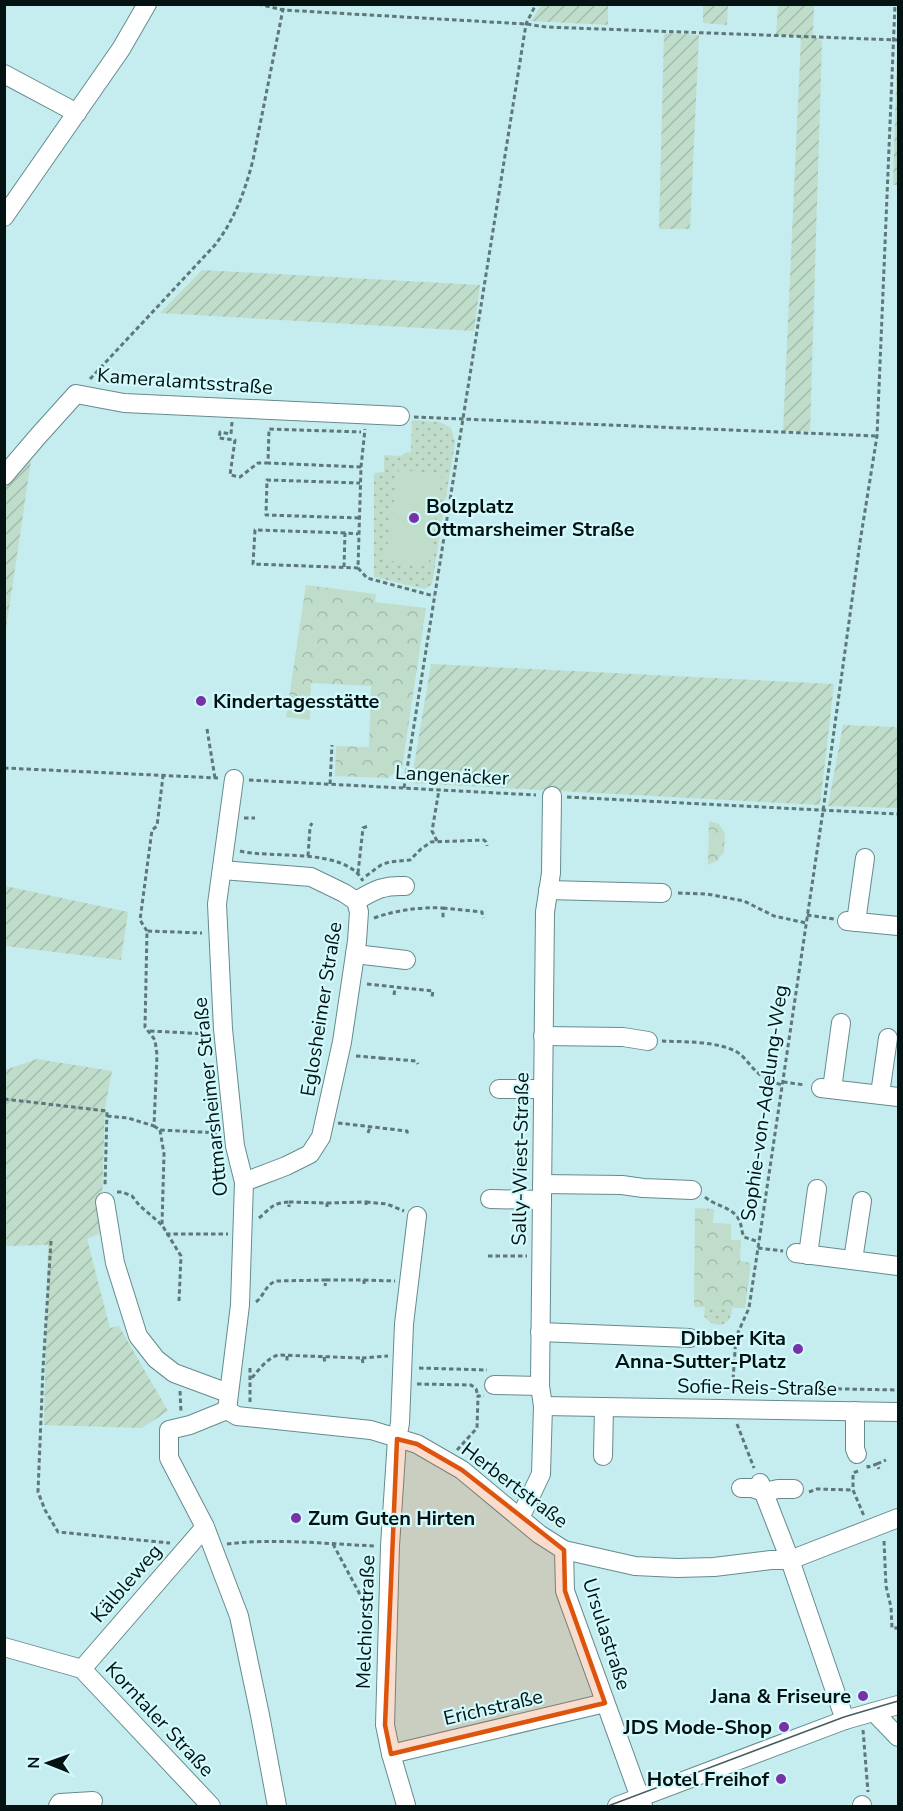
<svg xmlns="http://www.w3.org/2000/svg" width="903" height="1811" font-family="'Nunito Sans',sans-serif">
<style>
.grass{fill:url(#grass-dots)}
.park{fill:url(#park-crowns)}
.garden{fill:url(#garden-furrows)}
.pitch{fill:#bfddca}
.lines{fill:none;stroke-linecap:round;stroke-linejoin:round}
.minor-casing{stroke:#658b8d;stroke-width:20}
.path{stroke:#5e7879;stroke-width:3;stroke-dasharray:4.5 3;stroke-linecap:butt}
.minor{stroke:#fff;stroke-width:18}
.tram{stroke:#475e5f;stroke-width:1.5}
.marked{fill:#dd550c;fill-opacity:0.2;stroke:#dd550c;stroke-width:4.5;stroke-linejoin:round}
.poi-dot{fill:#7633a8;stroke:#d2fafd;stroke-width:2}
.labels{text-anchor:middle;stroke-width:4.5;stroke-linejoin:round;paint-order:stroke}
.street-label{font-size:20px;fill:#041212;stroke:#d2fafd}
.poi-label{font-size:20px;font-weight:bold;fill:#041212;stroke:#d2fafd;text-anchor:end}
</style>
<defs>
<pattern id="grass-dots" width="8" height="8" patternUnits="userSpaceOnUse" patternTransform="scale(1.5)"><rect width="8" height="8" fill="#bfddca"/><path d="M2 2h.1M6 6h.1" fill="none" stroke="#a2bdac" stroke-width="1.8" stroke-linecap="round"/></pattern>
<pattern id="park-crowns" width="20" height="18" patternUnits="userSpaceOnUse" patternTransform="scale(1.5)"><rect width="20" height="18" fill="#bfddca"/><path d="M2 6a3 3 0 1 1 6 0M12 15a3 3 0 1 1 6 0" fill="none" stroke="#a2bdac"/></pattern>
<pattern id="garden-furrows" width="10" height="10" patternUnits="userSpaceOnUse" patternTransform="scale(1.5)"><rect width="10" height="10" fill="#bfddca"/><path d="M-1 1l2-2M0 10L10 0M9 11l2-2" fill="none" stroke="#a2bdac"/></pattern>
</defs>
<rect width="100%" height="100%" fill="#c5edef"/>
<g class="grass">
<path d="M412,420L440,422L451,428L455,442L432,584L425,589L374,577V473L384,472V455L400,456L411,451Z"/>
<path d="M705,1307L732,1308C732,1327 714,1330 704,1316Z"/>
</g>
<g class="park">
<path d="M306,585L376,594L375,602L426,608L402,768L388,778L335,776L336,746L369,747L371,686L311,683L310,720L286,717Z"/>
<path d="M709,821L719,824L725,834L724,852L717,861L708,865Z"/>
<path d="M695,1208L714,1209L713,1223L731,1224V1240H741L740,1261L751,1263L745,1308L694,1307Z"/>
</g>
<g class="garden">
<path d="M542,4L608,5V25L531,21Z"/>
<path d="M703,5H728L727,25L703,23Z"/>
<path d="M778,5H814L813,36L822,41L810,431H783L801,36L776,35Z"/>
<path d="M898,18V185H893Z"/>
<path d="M664,33L699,35L690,229H659Z"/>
<path d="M202,270L480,285L474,331L160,313Z"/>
<path d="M32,454L5,636V488Z"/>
<path d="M431,664L834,684L820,805L411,783Z"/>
<path d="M843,725L898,727V808L828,806Z"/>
<path d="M5,886L128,912L121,960L5,946Z"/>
<path d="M37,1059L112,1071L105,1108L101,1233L87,1239L110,1328L119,1326L168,1411L142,1428L44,1425L48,1245L5,1246L4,1198L7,1170L5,1168V1070Z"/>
</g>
<path class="pitch" d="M399,469L442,476L428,567L385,560Z"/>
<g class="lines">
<defs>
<g id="minor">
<path d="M4,74L77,113"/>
<path d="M4,217L121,49L147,4"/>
<path d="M4,476L39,435L76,394L124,403L400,416"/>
<path d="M222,870L311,877L344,893L356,901L359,912L357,941L342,1042L321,1137L310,1154L286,1166L244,1182"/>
<path d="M548,890L662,893"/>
<path d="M356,901C375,890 383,885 405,886"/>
<path d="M847,921L898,926"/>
<path d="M856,922L865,858"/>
<path d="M355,954L406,960"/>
<path d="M543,1036L623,1037L648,1041"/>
<path d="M821,1088L898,1097"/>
<path d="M499,1089H543"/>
<path d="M832,1089L841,1023"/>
<path d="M880,1094L888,1038"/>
<path d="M542,1184L622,1185L643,1188L692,1190"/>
<path d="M490,1199L542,1200"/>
<path d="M105,1202L115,1263L138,1336L156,1359L174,1373L228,1393"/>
<path d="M796,1253L898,1266"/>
<path d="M808,1255L817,1189"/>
<path d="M853,1260L862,1201"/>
<path d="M540,1332L690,1338"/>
<path d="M494,1385L540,1386"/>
<path d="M543,1406L898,1412"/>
<path d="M227,1410L240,1305L244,1182L235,1146L223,1029L217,904L234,779"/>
<path d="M855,1411V1449L857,1454"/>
<path d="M603,1456L604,1407"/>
<path d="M760,1483L790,1560L845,1720"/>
<path d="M741,1488H752L764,1492L778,1489H794"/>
<path d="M520,1518L541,1474L543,1406L540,1386L545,912L551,873L552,796"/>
<path d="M564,1550L565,1591L643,1806"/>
<path d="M4,1647L82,1669L211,1806"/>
<path d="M82,1669L205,1527"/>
<path d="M874,1712L898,1737"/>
<path d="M391,1754L605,1703"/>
<path d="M406,1805L391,1754L385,1725L390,1546L397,1439L400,1423L404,1324L417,1216"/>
<path d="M862,1805V1806"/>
<path d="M58,1806L60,1803L93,1801"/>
<path d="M277,1806L260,1715L239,1616L205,1527L169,1458V1430L190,1425L227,1410L237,1416L371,1430L417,1444L462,1470L539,1534L564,1550L635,1566L677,1568L714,1567L771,1560H790L898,1518"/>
<path d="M617,1806L845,1720L898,1705"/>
</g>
</defs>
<use href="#minor" class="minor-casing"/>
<g class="path">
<path d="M258,4L283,10L526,24L546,27L898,40"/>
<path d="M90,379L215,245C235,219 245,191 253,160L284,4"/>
<path d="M414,417L877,436"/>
<path d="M232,422L231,434L220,432L219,438L235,440L230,475L240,477L258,463H267"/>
<path d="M361,467L268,463L269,429L361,432"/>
<path d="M359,518L266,515L267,480L360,483"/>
<path d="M345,533L255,530L253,564L358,568L361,467L365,429"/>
<path d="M344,567L345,533L358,534"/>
<path d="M358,568L367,578L434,596"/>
<path d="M207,729L215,778"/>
<path d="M4,768L218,778"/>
<path d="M249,780L536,795"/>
<path d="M330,784L332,745"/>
<path d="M404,788L526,24L536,4"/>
<path d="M567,797L898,814"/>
<path d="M244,818H255"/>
<path d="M437,841L432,831L439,790"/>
<path d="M240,851C272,859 345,847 363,881"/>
<path d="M308,856L310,827L312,823"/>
<path d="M358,873L363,828L368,826"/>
<path d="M366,876L381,865L389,862L410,860L421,849L431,842L484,840L486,842L487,846"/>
<path d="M678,893L707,894L744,901L774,916L806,923"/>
<path d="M443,908L482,912L483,918"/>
<path d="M807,915L834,919"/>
<path d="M374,918C397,910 419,907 443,908V918"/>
<path d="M147,931L140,920L152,830L157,826L163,776"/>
<path d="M367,984L433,991L432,997"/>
<path d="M394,995L395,988"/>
<path d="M150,1031L209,1034"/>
<path d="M662,1041C685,1042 717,1041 737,1052C745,1057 750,1066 757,1072C764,1079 773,1082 782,1085"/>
<path d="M356,1056L381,1058V1062"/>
<path d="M381,1058L416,1061L418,1064"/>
<path d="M783,1082L805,1085"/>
<path d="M4,1099L107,1111L105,1186"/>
<path d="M107,1116L128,1118L154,1126L157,1055L155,1040L145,1027L147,931L202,933"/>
<path d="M338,1123L407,1131L408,1136"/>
<path d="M154,1126L160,1130L220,1133"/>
<path d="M160,1130L164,1154L162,1225L181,1256L179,1301"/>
<path d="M368,1133L370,1127"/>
<path d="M117,1192H122L132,1196L139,1205L162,1225"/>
<path d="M705,1197C715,1206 731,1207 738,1218C742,1224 741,1231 744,1237L759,1242"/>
<path d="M289,1202L327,1203V1208"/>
<path d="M366,1202L387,1204L404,1211"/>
<path d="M327,1203L366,1202V1206"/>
<path d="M259,1218C271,1208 272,1203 289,1202V1207"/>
<path d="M166,1234H228"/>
<path d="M51,1241L43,1369L38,1492L45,1510L58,1532L170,1543"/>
<path d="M758,1248L783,1251"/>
<path d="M488,1256H527"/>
<path d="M326,1280H364V1284"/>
<path d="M364,1280L395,1281"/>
<path d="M256,1302C264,1296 265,1285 276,1281L326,1280L325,1286"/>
<path d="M287,1356V1362"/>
<path d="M324,1357L325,1363"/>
<path d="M362,1358L388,1356"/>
<path d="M250,1368V1380C258,1371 266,1359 278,1355L362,1358L363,1363"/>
<path d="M419,1368L487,1370"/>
<path d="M417,1384L471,1385L476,1389L478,1396"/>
<path d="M733,1390L741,1387L898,1390"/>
<path d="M180,1391L181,1412"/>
<path d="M732,1394L736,1337L749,1308L758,1248L823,811L860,542L877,436L895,4"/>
<path d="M250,1402V1380"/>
<path d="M737,1424L754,1468"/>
<path d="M457,1450L477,1428L478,1396H484"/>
<path d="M877,1464L886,1460"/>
<path d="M868,1465V1467L877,1464L879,1469"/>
<path d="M858,1471L853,1473V1490L864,1516"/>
<path d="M809,1492L817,1489L853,1490"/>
<path d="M884,1541L886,1586L891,1607L892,1628H898"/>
<path d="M227,1544C274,1538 328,1544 376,1546"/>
<path d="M333,1544L372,1617"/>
<path d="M863,1730L868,1792"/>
</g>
<use href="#minor" class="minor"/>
<path class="tram" d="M608,1806L844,1717L898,1701"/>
</g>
<path class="marked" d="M397,1439L417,1444L462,1470L564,1550L565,1591L605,1703L391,1754L385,1725Z"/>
<g class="poi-dot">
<circle cx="414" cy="518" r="6"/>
<circle cx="201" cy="701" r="6"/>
<circle cx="798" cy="1349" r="6"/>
<circle cx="296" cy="1518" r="6"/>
<circle cx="863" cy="1696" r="6"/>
<circle cx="784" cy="1727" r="6"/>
<circle cx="781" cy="1779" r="6"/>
</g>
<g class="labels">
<g class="street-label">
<text transform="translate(185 381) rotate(4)" y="7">Kameralamtsstraße</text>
<text transform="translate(452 775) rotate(3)" y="7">Langenäcker</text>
<text transform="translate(321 1009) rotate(-81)" y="7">Eglosheimer Straße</text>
<text transform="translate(210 1097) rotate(-96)" y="7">Ottmarsheimer Straße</text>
<text transform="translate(764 1103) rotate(-82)" y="7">Sophie-von-Adelung-Weg</text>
<text transform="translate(520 1159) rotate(-89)" y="7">Sally-Wiest-Straße</text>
<text transform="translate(757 1387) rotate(1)" y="7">Sofie-Reis-Straße</text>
<text transform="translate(515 1485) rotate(37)" y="7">Herbertstraße</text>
<text transform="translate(126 1583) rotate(-49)" y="7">Kälbleweg</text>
<text transform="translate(365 1622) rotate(-88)" y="7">Melchiorstraße</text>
<text transform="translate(607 1634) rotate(72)" y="7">Ursulastraße</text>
<text transform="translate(493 1707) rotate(-13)" y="7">Erichstraße</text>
<text transform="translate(160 1719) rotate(47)" y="7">Korntaler Straße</text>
</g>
<g class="poi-label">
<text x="426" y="513" text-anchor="start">Bolzplatz<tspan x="426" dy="23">Ottmarsheimer Straße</tspan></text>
<text x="213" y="708" text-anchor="start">Kindertagesstätte</text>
<text x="786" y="1345">Dibber Kita<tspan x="786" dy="23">Anna-Sutter-Platz</tspan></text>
<text x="308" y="1525" text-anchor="start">Zum Guten Hirten</text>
<text x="851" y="1703">Jana &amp; Friseure</text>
<text x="772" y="1734">JDS Mode-Shop</text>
<text x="769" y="1786">Hotel Freihof</text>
</g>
</g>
<rect width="903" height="1811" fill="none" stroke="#041212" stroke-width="12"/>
<g transform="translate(48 1763) rotate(271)" stroke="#d2fafd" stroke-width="4.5" paint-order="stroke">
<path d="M0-4.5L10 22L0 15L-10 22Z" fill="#041212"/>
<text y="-9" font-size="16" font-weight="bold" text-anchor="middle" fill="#041212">N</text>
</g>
</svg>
